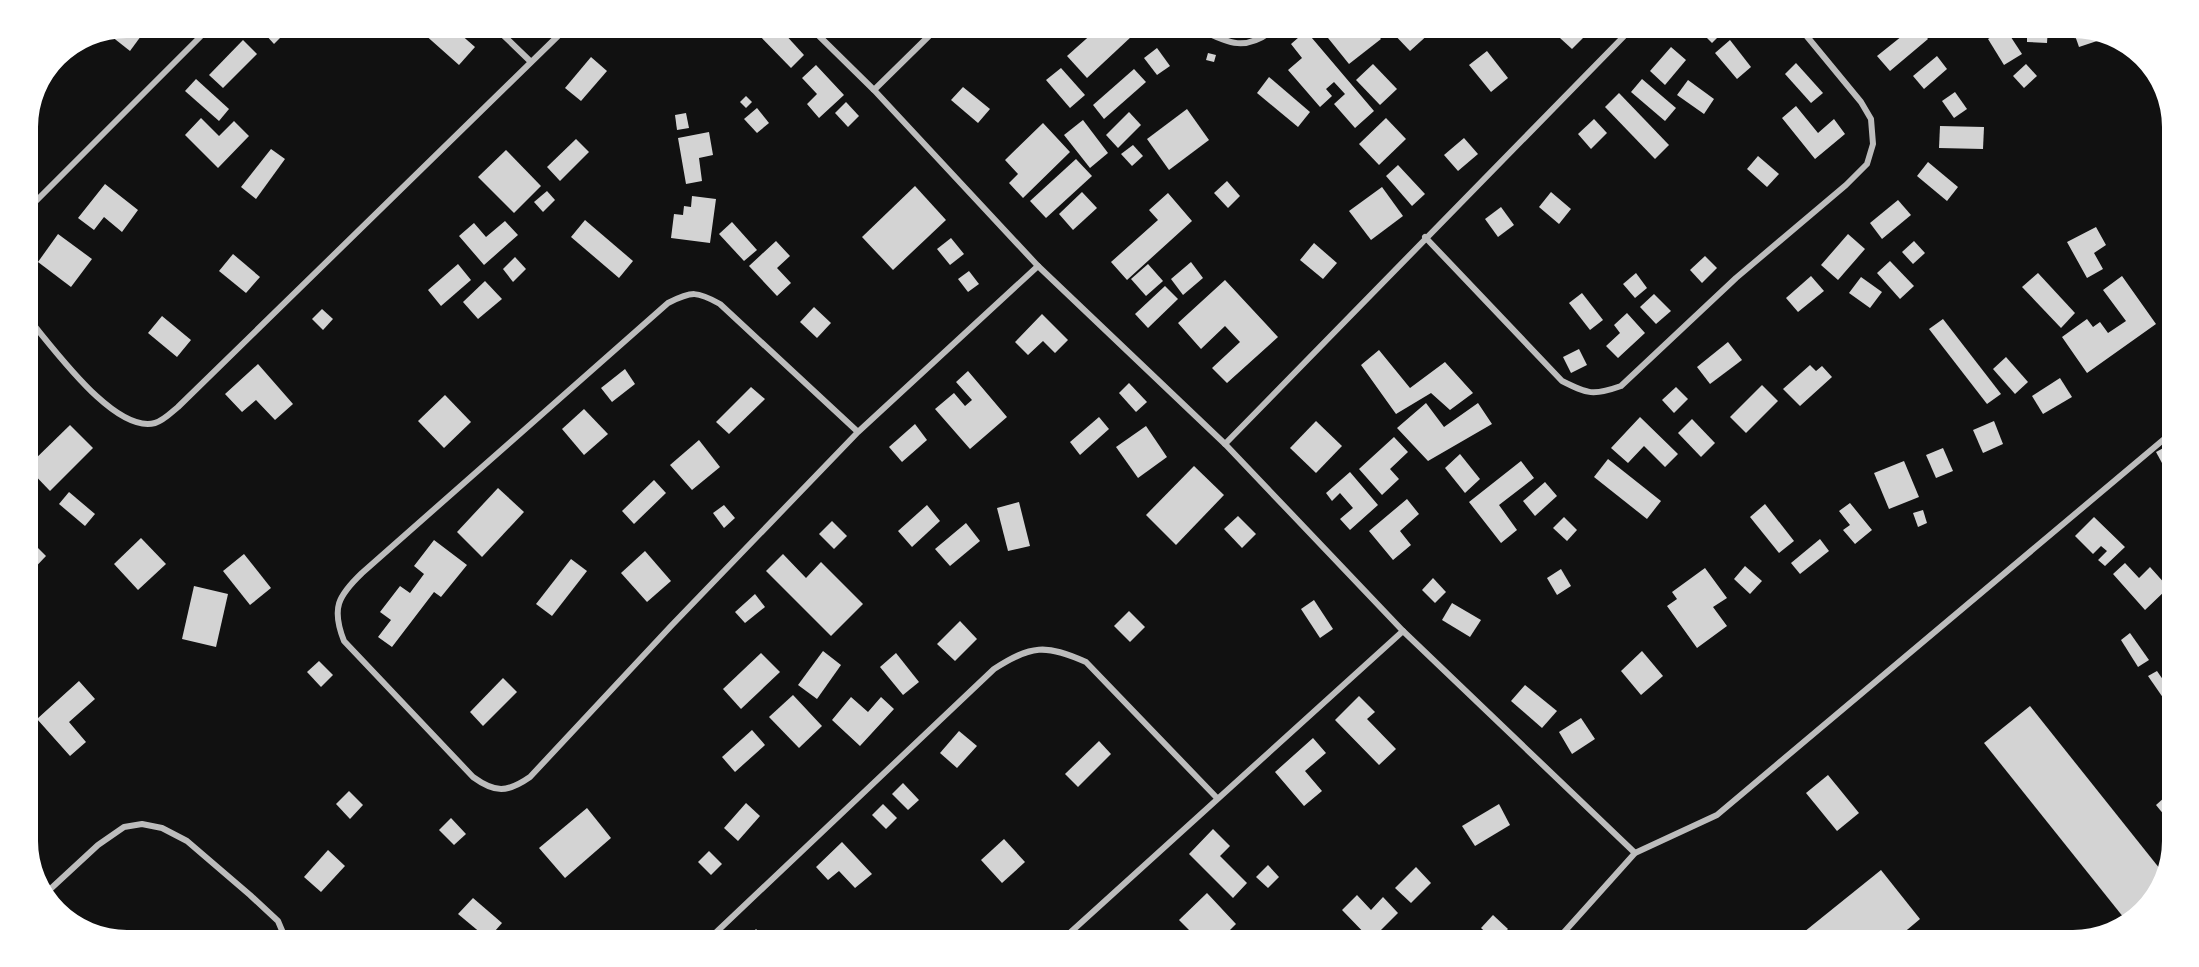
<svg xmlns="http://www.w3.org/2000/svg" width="2199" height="967" font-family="Karla,sans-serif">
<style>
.building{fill:#d3d3d3}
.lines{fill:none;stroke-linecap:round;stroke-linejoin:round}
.minor{stroke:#bcbcbc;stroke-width:6}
</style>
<rect width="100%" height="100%" fill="#111"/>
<g class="building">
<path d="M2027,27H2048L2047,43L2027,42Z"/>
<path d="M2072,27L2097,32L2100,40L2079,47Z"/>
<path d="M1697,28H1720L1723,32L1712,43Z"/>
<path d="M1840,28H1856L1846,36Z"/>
<path d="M1912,28H1919L1928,39L1890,71L1877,56Z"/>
<path d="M2005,28L2022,54L2004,65L1988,39Z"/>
<path d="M1429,29L1431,32L1410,51L1390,30Z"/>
<path d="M1568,29H1592L1572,49L1560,38Z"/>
<path d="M1328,30H1373L1381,39L1349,64L1324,33Z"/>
<path d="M1095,31H1127L1132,36L1087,78L1067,56Z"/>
<path d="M1306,31L1374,111L1355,128L1334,104L1345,94L1334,82L1326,89L1332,96L1320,107L1288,70L1302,58L1291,44Z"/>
<path d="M756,32H783L804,55L791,68Z"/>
<path d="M423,33H459L475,47L459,65Z"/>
<path d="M112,34H138L141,36L130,51L111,36Z"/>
<path d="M265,34H284L274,44Z"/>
<path d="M243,40L257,54L223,88L209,75Z"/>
<path d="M1730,40L1751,67L1737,79L1715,53Z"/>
<path d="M1671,47L1686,60L1665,85L1650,71Z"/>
<path d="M1157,48L1170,66L1157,75L1144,58Z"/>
<path d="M1487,51L1508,78L1491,92L1469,65Z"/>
<path d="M1208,53L1216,55L1214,62L1206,60Z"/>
<path d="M1937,56L1947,69L1924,89L1913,76Z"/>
<path d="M591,57L607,71L581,101L565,88Z"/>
<path d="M1796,63L1823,93L1811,103L1785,74Z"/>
<path d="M1373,64L1397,89L1380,105L1356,80Z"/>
<path d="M2026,64L2037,76L2024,88L2013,76Z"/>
<path d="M816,65L844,95L819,118L807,104L817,94L802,78Z"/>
<path d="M1061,68L1085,95L1070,108L1046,80Z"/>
<path d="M1134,69L1146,82L1104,119L1093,105Z"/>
<path d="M1269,77L1310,112L1298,127L1257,93Z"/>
<path d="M196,79L229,109L219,121L185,91Z"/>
<path d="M1642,79L1676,108L1665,121L1631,92Z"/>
<path d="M1688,80L1714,99L1704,114L1677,95Z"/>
<path d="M963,87L990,109L978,123L951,100Z"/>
<path d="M1955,92L1967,109L1954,118L1942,101Z"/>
<path d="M1619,93L1669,145L1655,159L1605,107Z"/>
<path d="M746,96L752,102L746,108L740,102Z"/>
<path d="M846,102L859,116L848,127L835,113Z"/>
<path d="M1796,106L1818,133L1834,119L1845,134L1815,159L1782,118Z"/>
<path d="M757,108L769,123L757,133L744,119Z"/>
<path d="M1187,109L1209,140L1169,170L1147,139Z"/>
<path d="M1129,112L1141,125L1118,148L1106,135Z"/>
<path d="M686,113L689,128L677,130L675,115Z"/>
<path d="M201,118L219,136L234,121L249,136L218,168L185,135Z"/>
<path d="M1386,118L1406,139L1379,165L1359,144Z"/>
<path d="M1594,119L1607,133L1591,149L1578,134Z"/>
<path d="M1083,120L1108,153L1090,168L1064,135Z"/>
<path d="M1043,123L1070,152L1023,198L1009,183L1018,174L1005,160Z"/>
<path d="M1940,126L1984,127L1983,149L1939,148Z"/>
<path d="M709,132L713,155L699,158L702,181L686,184L678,138Z"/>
<path d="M1464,138L1478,154L1458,171L1444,155Z"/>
<path d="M576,139L589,152L560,181L547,167Z"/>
<path d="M1133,145L1143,156L1132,166L1121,154Z"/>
<path d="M271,149L285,159L256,199L241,187Z"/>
<path d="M506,150L541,186L514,213L478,177Z"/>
<path d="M1758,156L1779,174L1767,187L1747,169Z"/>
<path d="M1076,159L1092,176L1046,218L1030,201Z"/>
<path d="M1928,162L1958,187L1947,201L1917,176Z"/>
<path d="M1398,165L1425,194L1412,206L1386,176Z"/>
<path d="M1227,181L1240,196L1228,208L1214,193Z"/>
<path d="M105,184L138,210L122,232L104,217L94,230L78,218Z"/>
<path d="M915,186L946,220L893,270L862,237Z"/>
<path d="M1382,187L1403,216L1371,240L1349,211Z"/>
<path d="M547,191L555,200L543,212L534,202Z"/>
<path d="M1082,192L1097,208L1073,230L1059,214Z"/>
<path d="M1551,192L1571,209L1559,224L1539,207Z"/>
<path d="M1168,193L1192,221L1127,280L1111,262L1158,220L1149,210Z"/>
<path d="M692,196L716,199L710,243L671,238L674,214L683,215L684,206L691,207Z"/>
<path d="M1898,200L1911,215L1882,239L1870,223Z"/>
<path d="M1501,207L1514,225L1498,237L1485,219Z"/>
<path d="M585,220L633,261L619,278L571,237Z"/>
<path d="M505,221L518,235L484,265L459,236L474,223L486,237Z"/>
<path d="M732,222L757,250L744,261L719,234Z"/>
<path d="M2096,227L2106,245L2094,253L2103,269L2087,278L2067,242Z"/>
<path d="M58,234L92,259L71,287L38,262Z"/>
<path d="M1848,234L1865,249L1838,280L1821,265Z"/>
<path d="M951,238L964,254L950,265L937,249Z"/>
<path d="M776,241L790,256L777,268L791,283L777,296L749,266Z"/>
<path d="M1914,241L1925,253L1913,264L1902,252Z"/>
<path d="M1314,243L1337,263L1323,279L1300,260Z"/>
<path d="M233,254L260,277L246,293L219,271Z"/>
<path d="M1705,256L1717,268L1702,283L1690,270Z"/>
<path d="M515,257L526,269L513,282L503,269Z"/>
<path d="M1890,261L1914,286L1900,299L1877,273Z"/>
<path d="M1191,262L1203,278L1183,295L1171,279Z"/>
<path d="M458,264L471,280L441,306L428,290Z"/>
<path d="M1148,264L1163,281L1146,296L1131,279Z"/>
<path d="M969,271L979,284L968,292L958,279Z"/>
<path d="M1636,273L1647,288L1635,298L1623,284Z"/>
<path d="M2038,273L2075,313L2061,328L2022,287Z"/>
<path d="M1811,276L1824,291L1798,312L1786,298Z"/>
<path d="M2122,276L2156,324L2087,373L2062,337L2087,319L2093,327L2100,322L2108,333L2126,321L2103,290Z"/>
<path d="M1861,277L1882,292L1870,308L1849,293Z"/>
<path d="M1225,280L1278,337L1227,383L1212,368L1240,342L1225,326L1201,349L1178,323Z"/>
<path d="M485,281L502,299L478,319L463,302Z"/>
<path d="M1165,286L1178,299L1148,328L1135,314Z"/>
<path d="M1582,293L1603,320L1590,330L1569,303Z"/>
<path d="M1654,294L1671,311L1656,324L1640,307Z"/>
<path d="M814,307L831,323L817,338L800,322Z"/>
<path d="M322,309L333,319L323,330L312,319Z"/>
<path d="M1627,313L1645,333L1618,358L1606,346L1620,333L1614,325Z"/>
<path d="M1042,314L1068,340L1055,353L1043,341L1028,355L1015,342Z"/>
<path d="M162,316L191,340L177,357L148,333Z"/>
<path d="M1943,319L2001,394L1987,404L1929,329Z"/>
<path d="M1728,342L1742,360L1710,384L1697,367Z"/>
<path d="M1579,349L1587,365L1571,373L1563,357Z"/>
<path d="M1379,350L1410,388L1445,362L1473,393L1450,410L1431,393L1396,414L1361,365Z"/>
<path d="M2006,357L2028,382L2015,394L1993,369Z"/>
<path d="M258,364L293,404L275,420L256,400L242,412L225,394Z"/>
<path d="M1810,365L1816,371L1822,366L1832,377L1800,406L1783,389Z"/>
<path d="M625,369L635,384L612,402L601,388Z"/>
<path d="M968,371L1007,417L970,449L935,409L954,393L965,406L972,400L956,382Z"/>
<path d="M2060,378L2072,397L2043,414L2032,396Z"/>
<path d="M1129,383L1147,402L1136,412L1119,393Z"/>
<path d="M1762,385L1778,401L1746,433L1730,417Z"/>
<path d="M751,387L765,399L729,434L716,422Z"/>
<path d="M1676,387L1688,399L1674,413L1662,400Z"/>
<path d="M445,395L471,422L444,448L418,421Z"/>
<path d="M1426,403L1444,427L1478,403L1492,424L1428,461L1397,428Z"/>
<path d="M584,409L608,434L584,455L562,429Z"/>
<path d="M1099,417L1109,429L1080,455L1070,442Z"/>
<path d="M1640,417L1678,454L1665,467L1644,446L1628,463L1611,448Z"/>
<path d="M1692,419L1715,443L1701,457L1678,433Z"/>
<path d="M1316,421L1342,446L1316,473L1290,448Z"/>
<path d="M1994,421L2003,444L1983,453L1973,430Z"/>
<path d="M915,424L927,440L902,462L889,447Z"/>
<path d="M70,425L93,448L50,491L27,467Z"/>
<path d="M1146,426L1167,457L1138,478L1116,447Z"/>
<path d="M1394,437L1408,452L1390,469L1399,479L1382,495L1359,469Z"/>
<path d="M699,440L720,467L692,490L670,465Z"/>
<path d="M2169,445L2168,474L2156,452Z"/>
<path d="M1943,448L1953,471L1936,478L1926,455Z"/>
<path d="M1460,454L1480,479L1465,493L1445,468Z"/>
<path d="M1608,459L1661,501L1647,519L1594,477Z"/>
<path d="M1521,461L1534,478L1499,505L1517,530L1501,543L1469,502Z"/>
<path d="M1904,461L1919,497L1889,509L1874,473Z"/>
<path d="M1194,466L1224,495L1176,545L1146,515Z"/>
<path d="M1350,472L1378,505L1350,530L1340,519L1353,508L1340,493L1332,501L1326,493Z"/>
<path d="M654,480L666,493L634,524L622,511Z"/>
<path d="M1545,482L1557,496L1535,516L1523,501Z"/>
<path d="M498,488L524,512L482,557L457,532Z"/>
<path d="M69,492L95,514L85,526L59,504Z"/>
<path d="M1407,499L1419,514L1400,531L1411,545L1393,560L1369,531Z"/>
<path d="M1019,502L1030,546L1008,551L997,508Z"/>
<path d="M1850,503L1872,530L1855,544L1843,530L1850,525L1839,511Z"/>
<path d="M1765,504L1794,541L1779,553L1750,517Z"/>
<path d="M724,505L735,518L724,528L713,513Z"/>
<path d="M927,505L940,521L912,547L898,531Z"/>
<path d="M1923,510L1927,523L1918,527L1913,513Z"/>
<path d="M1238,516L1256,534L1242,548L1224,529Z"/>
<path d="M1564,517L1577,530L1567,541L1553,528Z"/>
<path d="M2094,517L2125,547L2105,566L2098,560L2107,551L2101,546L2093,554L2075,536Z"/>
<path d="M832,521L847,536L834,549L819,534Z"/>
<path d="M966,523L980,541L950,566L935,549Z"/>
<path d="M141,538L166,564L138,590L114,564Z"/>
<path d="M1820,539L1829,551L1800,574L1791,563Z"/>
<path d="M434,540L467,565L441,597L434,592L392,647L378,637L391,620L380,612L400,586L410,593L424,574L414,566Z"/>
<path d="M32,542L46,556L27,576V547Z"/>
<path d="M645,551L671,581L647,602L621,573Z"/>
<path d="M244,554L271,588L250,605L223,571Z"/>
<path d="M783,554L806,578L821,562L863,604L831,636L766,571Z"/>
<path d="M571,559L587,571L552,616L536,604Z"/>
<path d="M2125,563L2139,578L2150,567L2167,586V589L2145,610L2113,574Z"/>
<path d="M1745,566L1762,581L1750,594L1734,579Z"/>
<path d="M1705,568L1727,598L1713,607L1727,626L1697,648L1667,606L1677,599L1672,592Z"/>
<path d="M1561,569L1571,586L1557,595L1547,578Z"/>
<path d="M1433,578L1446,592L1435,603L1422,590Z"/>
<path d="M194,586L228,594L216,647L182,639Z"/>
<path d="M755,594L765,607L745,623L735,612Z"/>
<path d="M1314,600L1333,629L1320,638L1301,609Z"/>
<path d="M1452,603L1481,620L1470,637L1442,620Z"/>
<path d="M1129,611L1145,627L1130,642L1114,626Z"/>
<path d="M960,621L977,639L955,661L937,644Z"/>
<path d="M2130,633L2149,660L2138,667L2121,640Z"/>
<path d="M823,651L841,665L817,699L798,685Z"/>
<path d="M1642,651L1663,676L1641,695L1621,671Z"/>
<path d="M761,653L780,672L741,709L723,689Z"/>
<path d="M896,653L919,682L903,695L880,667Z"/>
<path d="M319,661L333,675L321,687L307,672Z"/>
<path d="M2157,671L2166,684V702L2148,676Z"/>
<path d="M503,678L517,692L483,726L470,712Z"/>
<path d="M79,681L95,699L69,722L86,742L70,756L37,719Z"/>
<path d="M1525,685L1557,711L1542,728L1511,701Z"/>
<path d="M793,695L822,726L799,748L769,717Z"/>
<path d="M1359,696L1375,712L1367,719L1396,749L1379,765L1335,720Z"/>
<path d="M851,697L868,712L881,697L894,709L860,746L832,720Z"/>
<path d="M2030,706L2164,874V879L2128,923L1984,743Z"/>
<path d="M1581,718L1595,739L1572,754L1559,732Z"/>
<path d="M752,730L765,745L735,772L722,757Z"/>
<path d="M959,731L977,746L957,768L940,753Z"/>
<path d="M1313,738L1326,753L1305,771L1322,791L1304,806L1275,772Z"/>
<path d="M1099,741L1111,754L1078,787L1065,774Z"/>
<path d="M1828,775L1859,813L1837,831L1806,793Z"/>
<path d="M903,783L919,800L908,810L892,794Z"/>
<path d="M349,791L363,805L350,819L336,804Z"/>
<path d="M2165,797V816L2156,805Z"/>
<path d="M746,803L760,816L738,841L724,828Z"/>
<path d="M883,804L897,818L886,829L872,815Z"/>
<path d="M1499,804L1510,825L1475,846L1462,826Z"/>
<path d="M587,808L611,838L565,878L539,848Z"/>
<path d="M451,818L466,834L454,845L439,830Z"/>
<path d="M1213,829L1230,846L1220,856L1247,883L1233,898L1189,854Z"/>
<path d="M1004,839L1025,862L1002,883L981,860Z"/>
<path d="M842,842L872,874L855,888L839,871L828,880L816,867Z"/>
<path d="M328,850L345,866L321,892L304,877Z"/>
<path d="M709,851L722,864L711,875L698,862Z"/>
<path d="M1268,865L1279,877L1268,888L1256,877Z"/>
<path d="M1416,867L1431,883L1411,903L1395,888Z"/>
<path d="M1881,870L1920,919L1895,940H1794Z"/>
<path d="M1207,893L1236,924L1220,940H1199L1179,920Z"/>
<path d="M1357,895L1371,910L1383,897L1398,913L1371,940L1342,910Z"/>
<path d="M473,898L502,923L488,939L458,914Z"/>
<path d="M1493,915L1508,929L1497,940H1494L1481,928Z"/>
<path d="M756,929L767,940H746Z"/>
<path d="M1742,933L1747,940H1733Z"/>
</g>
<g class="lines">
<g class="minor">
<path d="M1202,30C1229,44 1246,51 1273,30"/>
<path d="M815,32L874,90L1038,266L1225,444L1403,631L1635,853"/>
<path d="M501,33L530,61"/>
<path d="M874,90L934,31"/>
<path d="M27,210L203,34"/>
<path d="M1425,237L1562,381C1588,394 1593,396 1621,386L1736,278L1846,185L1867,164L1873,144L1871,119L1861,102L1800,28"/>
<path d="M27,317C53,347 114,434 155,423C163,421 172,412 178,407L561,33"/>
<path d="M858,432L720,304C697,291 692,291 668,303L362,573C338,596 331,608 344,641L473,777C495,793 507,793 530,777L671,626L858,432L1038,266"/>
<path d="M1225,444L1631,29"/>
<path d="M45,894L98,845L124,827L142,824L162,828L187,841L250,895L278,921L286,940"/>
<path d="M708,940L994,669C1031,645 1046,644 1086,662L1217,798"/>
<path d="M1062,940L1403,631"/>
<path d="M1557,940L1635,853L1717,815L2169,435"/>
</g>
</g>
<path d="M0 0H2199V967H0ZM127 38H2073A89 89 0 0 1 2162 127V841A89 89 0 0 1 2073 930H127A89 89 0 0 1 38 841V127A89 89 0 0 1 127 38Z" fill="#fff" fill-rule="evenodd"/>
</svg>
